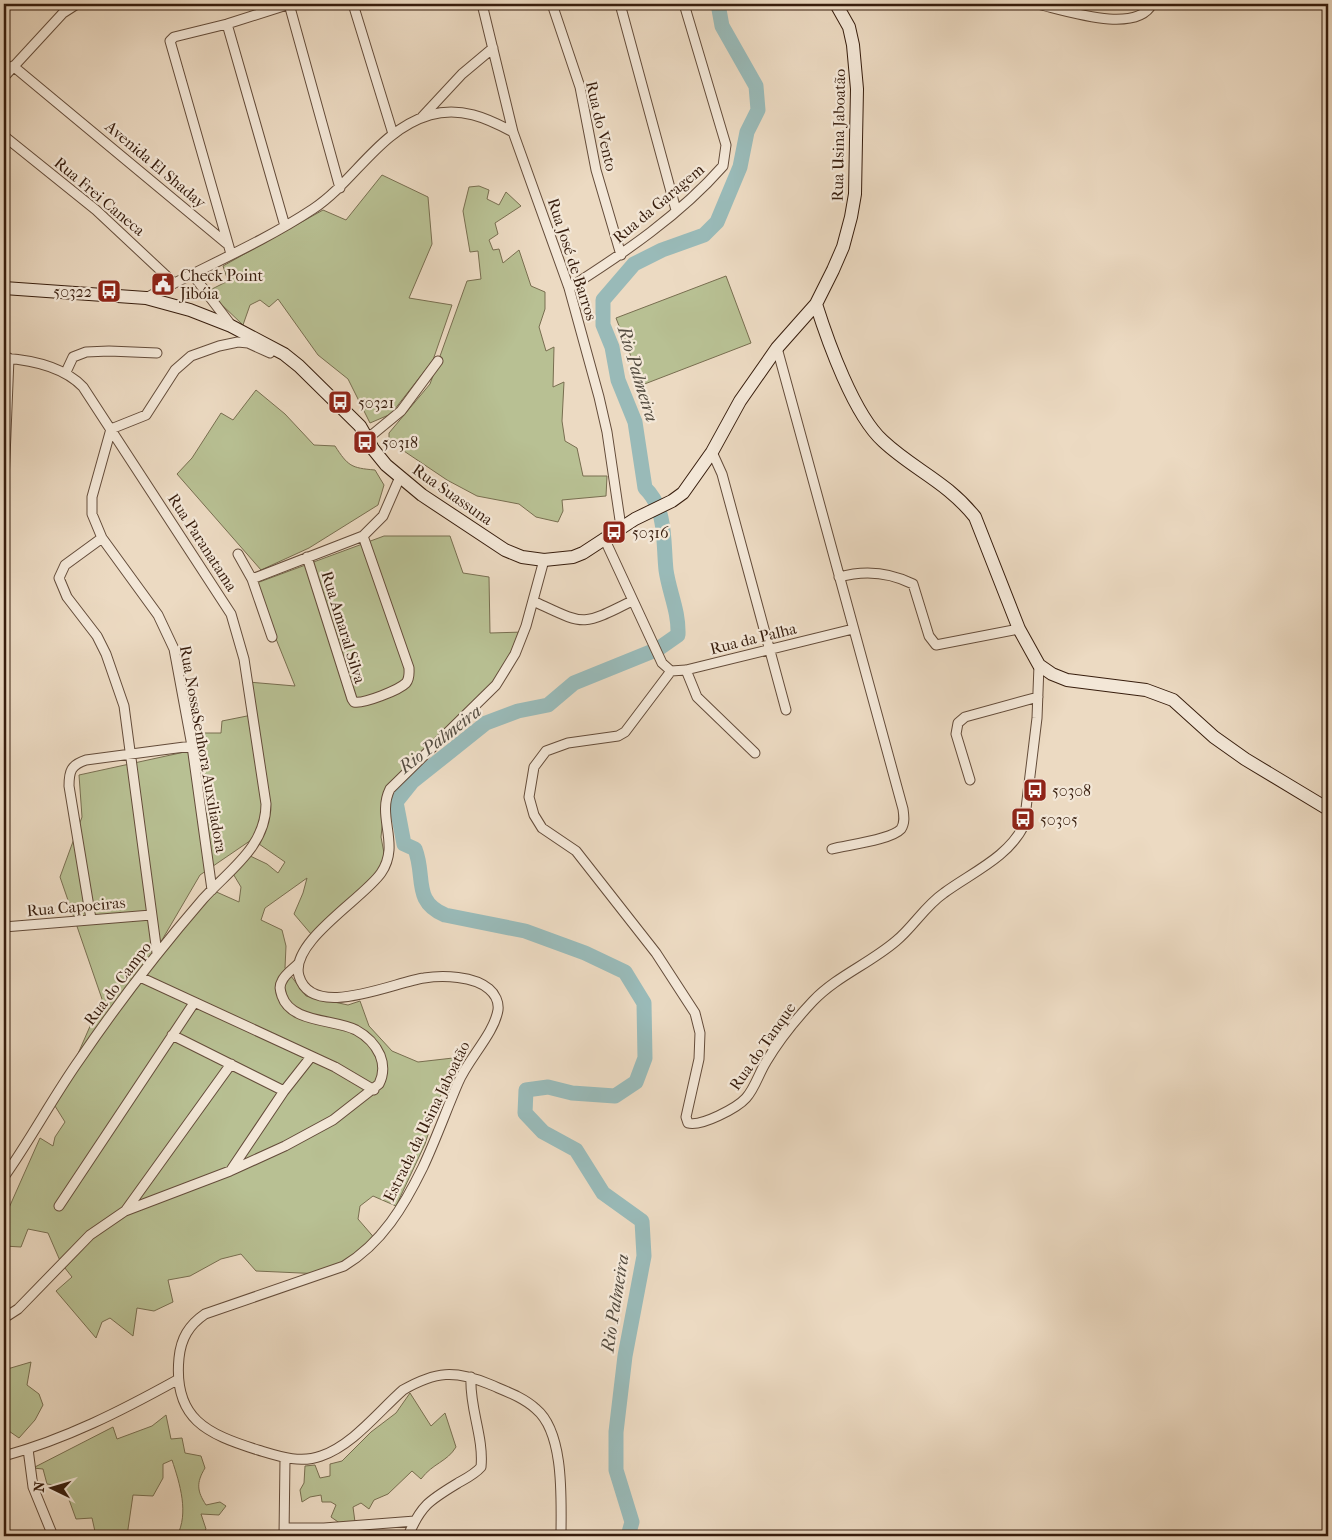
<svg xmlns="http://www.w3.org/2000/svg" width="1332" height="1540" viewBox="0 0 1332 1540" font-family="'IM FELL French Canon',serif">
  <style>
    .green { fill: #b8c093; stroke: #786e50; fill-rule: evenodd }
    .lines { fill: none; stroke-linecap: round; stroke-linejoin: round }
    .river { stroke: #99bab8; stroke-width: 15 }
    .street-casing { stroke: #644c3a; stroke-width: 11 }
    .secondary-casing { stroke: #371d0d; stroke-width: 14 }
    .street { stroke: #f3e7d7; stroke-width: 9 }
    .secondary { stroke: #f3e7d7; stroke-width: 12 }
    .labels { text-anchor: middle; stroke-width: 4.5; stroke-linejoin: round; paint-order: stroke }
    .street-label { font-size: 16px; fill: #371d0d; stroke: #f3e7d7 }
    .poi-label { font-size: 16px; fill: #371d0d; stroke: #f3e7d7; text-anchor: start }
    .water-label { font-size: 18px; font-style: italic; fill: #544c40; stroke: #f3e7d7 }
  </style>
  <rect width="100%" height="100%" fill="#ecdac2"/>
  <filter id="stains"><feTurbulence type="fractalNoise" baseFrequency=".004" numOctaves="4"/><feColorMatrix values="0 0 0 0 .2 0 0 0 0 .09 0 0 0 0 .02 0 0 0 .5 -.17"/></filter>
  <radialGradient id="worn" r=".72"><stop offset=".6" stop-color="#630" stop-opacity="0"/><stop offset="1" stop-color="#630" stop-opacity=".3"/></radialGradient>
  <!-- green -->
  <path class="green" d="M382 175 428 197 432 244 409 298 452 305 433 360 391 414 370 423 348 379 318 355 278 299 269 307 260 300 250 305 243 325 221 304 210 290 228 281 223 266 323 210 346 220Z
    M479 186 489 190 487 199 499 205 506 192 521 206 495 223 498 234 489 240 493 250 499 249 503 263 519 250 531 286 545 292V309L539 327 546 351 554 347 553 387 564 382 562 421 565 441 577 448 583 476H607L606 496 562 500 563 511 558 522 536 517 519 504 477 496 447 480 389 441V433L430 384 467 281 481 279 478 251 470 252 463 211 469 187Z
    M726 276 751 343 642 385 616 318Z
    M256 390 285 414 314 445 335 446C348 466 351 468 375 470L384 485 378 505 309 548 261 570 177 474 192 458 221 413 233 420Z
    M384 536H450L463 573 489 577 490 633 524 632 499 682 385 799 381 837 386 864 311 934 294 914 303 893 307 878 265 908 261 920 282 930 286 946 285 968 306 996 348 1005 360 1001 369 1026 392 1051 418 1062 453 1058 425 1144 396 1206 373 1196 360 1206 358 1219 377 1241 323 1274 256 1271 241 1254 221 1259 190 1276 168 1280 173 1302 154 1311 137 1308 133 1336 110 1318 102 1322 96 1338 56 1291 72 1277 61 1263 48 1233 28 1229 21 1247 4 1246V1219L40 1138 53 1146 55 1137 65 1122 55 1106 102 999 60 877 82 817 79 775 203 748 202 733H221L222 721 252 715 248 682 295 686 254 584ZM263 827 259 844 285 862 278 873 267 864 246 854 232 872 241 887 239 902 212 890 145 969 200 875 260 834Z
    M31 1362 27 1385 39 1394 43 1405 35 1420 19 1438 6 1429 4 1430V1370Z
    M410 1393 431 1426 445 1413 456 1447C447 1462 433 1463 421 1479L412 1471 388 1494 374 1500 369 1509 361 1503 353 1507 355 1522 341 1524 331 1517 336 1505 331 1502H322L321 1495 310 1497 302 1502 300 1490 304 1483 305 1466 315 1465 320 1478 330 1476V1464L342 1461 371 1432 396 1413Z
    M166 1415 171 1439 182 1438 185 1453 201 1456 205 1468C196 1483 197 1491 206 1505L220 1502 226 1506 219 1515 201 1514 206 1529 201 1536H177C189 1513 180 1484 172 1460L163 1464V1478L153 1496 133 1495 127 1536H96L92 1518 76 1519 67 1494 61 1486 47 1484 43 1469 33 1468 113 1427 117 1439 152 1426Z"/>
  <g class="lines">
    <!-- river -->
    <path class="river" d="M628 1536 632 1522 616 1470V1432L625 1356 644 1256 642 1221 603 1193 576 1150 543 1132 525 1113 526 1090 548 1087 572 1093 615 1096 636 1082 645 1058 644 1003 625 972 585 953 525 931 445 915C412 901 426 877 415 849L404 844 396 802 412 782 486 723 518 711 548 705 574 683 658 649 678 635C679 611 669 592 666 570 663 542 667 509 645 488L635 422 618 380 612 347 603 325V300L634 264 662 250 704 235 717 222 740 167 747 132 758 110 756 86 722 26 718 4"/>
    <!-- street casing -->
    <g class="street-casing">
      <path id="street" d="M289 4 340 188
        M353 4 393 134
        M482 4 513 132 569 288 599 397 607 432 621 527
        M552 4 580 87 596 170 621 255
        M620 4 676 210
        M1037 4C1064 10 1136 35 1152 4
        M227 24 285 226
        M13 66 226 243
        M4 77 63 13 77 4
        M422 117 462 74 493 48
        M4 136 96 210 174 283
        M231 254 170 41 174 37 227 24 290 4
        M193 275 231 325
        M569 288C624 253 680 215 723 166L726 145 684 4
        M146 298C201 268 260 244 313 209 355 181 379 130 430 115 460 106 487 118 513 132
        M777 348 903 809C904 816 905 823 901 829 891 840 847 845 832 849
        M4 358C31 360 64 367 83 387L231 614 244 659 266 804C266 847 229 870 203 899 159 950 118 1003 80 1059 53 1097 31 1139 4 1177
        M66 372 73 357 86 352 109 351 157 353
        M367 439 401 411 438 361
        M712 452 722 474 786 710
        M4 482 9 358
        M102 538 65 565 59 578 67 597 97 636 106 654 124 706 157 953
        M604 538 662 663 671 671 686 670 853 629
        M238 554 252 579 272 637
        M307 557 352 699 354 702C364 704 399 690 406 683 410 678 409 673 409 668L363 536
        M544 560 526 626 515 654 496 685 390 789C376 817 401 844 381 873 364 898 289 942 299 976 312 1021 394 982 424 978 443 975 474 976 489 989 495 994 499 1002 498 1010 494 1034 468 1059 458 1083 446 1111 436 1139 423 1167 404 1206 382 1243 344 1266L205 1314C189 1325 181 1338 179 1358 173 1419 207 1434 258 1450 278 1456 300 1464 321 1456 353 1445 378 1412 403 1390 436 1371 455 1370 489 1384 505 1391 523 1397 536 1409 565 1433 561 1502 561 1536
        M839 577C864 570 889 572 913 584L929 636 936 645 1019 629
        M252 579 363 536 383 516 400 477
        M533 601C585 625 580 627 632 601
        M686 670 697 697 755 753
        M671 671 625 732 618 736 568 743 546 751 534 767 529 797 534 815 542 828 576 851 656 953 695 1013 700 1033 699 1059 686 1117 688 1123C701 1127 737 1108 746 1098 755 1088 759 1073 766 1062 779 1040 796 1019 813 1001 837 976 869 964 896 941 913 927 925 906 944 893 971 873 1009 857 1024 825L1037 718 1039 665
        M970 780 956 734 958 723 965 717 1038 697
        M212 890 192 746 174 649 158 615 102 538 92 514V497L111 429 146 415 175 370 191 356 219 346 238 342 248 343 270 353
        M91 919 69 786C69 771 71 765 86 760L192 746
        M4 927 151 915
        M140 977 335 1067 374 1090
        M172 1035 284 1091
        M231 1170 284 1091 310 1058
        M59 1206 194 1003
        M126 1210 231 1064
        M4 1318 18 1309 90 1235 125 1211 230 1171 285 1146 333 1120 379 1084C384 1074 384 1065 380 1055 375 1044 367 1036 356 1030 334 1019 291 1023 282 996 280 990 279 986 282 981 285 974 293 969 298 964
        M28 1449 33 1487 53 1536
        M4 1456C66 1439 121 1411 177 1380
        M285 1528H324L415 1521
        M284 1536 285 1459
        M408 1536C421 1505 430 1500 458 1483 467 1478 475 1474 481 1467 484 1437 469 1407 471 1377"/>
    </g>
    <!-- secondary casing -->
    <g class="secondary-casing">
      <path id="secondary" d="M4 288 146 298 190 310 231 326 284 354 299 366 360 426 373 449 386 465 422 495 505 550 522 557 544 560 573 557 583 553 635 519 672 501 683 493 712 452 740 401 777 348 816 304 833 270 843 247 851 217 855 194 856 140 857 89 853 45 849 27 836 4
        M816 304C828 342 854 415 883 441 914 470 946 481 975 517L1019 629 1039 665 1052 674 1067 680 1146 690 1173 700 1214 737 1245 759 1328 809"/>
    </g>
    <!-- street -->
    <use href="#street" class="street"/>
    <!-- secondary -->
    <use href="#secondary" class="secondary"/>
  </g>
  <!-- icons -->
  <defs>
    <g id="civic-square" transform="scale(1.25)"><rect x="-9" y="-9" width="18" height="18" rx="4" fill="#8f2418" stroke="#f3e7d7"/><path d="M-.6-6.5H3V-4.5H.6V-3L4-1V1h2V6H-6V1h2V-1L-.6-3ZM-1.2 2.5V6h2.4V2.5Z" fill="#fff"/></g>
    <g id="bus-square" transform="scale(1.25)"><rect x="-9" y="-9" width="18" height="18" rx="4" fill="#8f2418" stroke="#f3e7d7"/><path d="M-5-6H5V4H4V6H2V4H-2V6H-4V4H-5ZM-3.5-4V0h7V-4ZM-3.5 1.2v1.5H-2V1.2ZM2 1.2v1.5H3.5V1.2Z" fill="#fff"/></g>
  </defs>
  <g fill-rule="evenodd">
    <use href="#civic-square" x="163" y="284"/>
    <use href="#bus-square" x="109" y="291"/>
    <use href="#bus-square" x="340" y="402"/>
    <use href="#bus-square" x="365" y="442"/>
    <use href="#bus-square" x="614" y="532"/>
    <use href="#bus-square" x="1035" y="790"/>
    <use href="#bus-square" x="1023" y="819"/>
  </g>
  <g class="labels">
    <!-- street labels -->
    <g class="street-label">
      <text transform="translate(602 126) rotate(77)" y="6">Rua do Vento</text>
      <text transform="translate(838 135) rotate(-89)" y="6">Rua Usina Jaboatão</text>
      <text transform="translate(156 164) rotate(40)" y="6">Avenida El Shaday</text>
      <text transform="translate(100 196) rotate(40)" y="6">Rua Frei Caneca</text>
      <text transform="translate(658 203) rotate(-40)" y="6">Rua da Garagem</text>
      <text transform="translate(573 259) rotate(72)" y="6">Rua José de Barros</text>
      <text transform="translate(453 494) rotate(35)" y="6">Rua Suassuna</text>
      <text transform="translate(203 542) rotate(57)" y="6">Rua Paranatama</text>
      <text transform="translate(344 627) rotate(73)" y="6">Rua Amaral Silva</text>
      <text transform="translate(753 638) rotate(-14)" y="6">Rua da Palha</text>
      <text transform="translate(204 749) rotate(80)" y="6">Rua NossaSenhora Auxiliadora</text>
      <text transform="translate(76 906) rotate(-5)" y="6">Rua Capoeiras</text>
      <text transform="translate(117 983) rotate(-53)" y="6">Rua do Campo</text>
      <text transform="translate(762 1046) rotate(-55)" y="6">Rua do Tanque</text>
      <text transform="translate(426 1121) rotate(-64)" y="6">Estrada da Usina Jaboatão</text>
    </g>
    <!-- poi labels -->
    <g class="poi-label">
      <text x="180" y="281">Check Point<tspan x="180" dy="18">Jibóia</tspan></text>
      <text x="92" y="297" text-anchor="end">50322</text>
      <text x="358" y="408">50321</text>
      <text x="382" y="448">50318</text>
      <text x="632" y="538">50316</text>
      <text x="1052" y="796">50308</text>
      <text x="1040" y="825">50305</text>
    </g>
    <!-- water labels -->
    <g class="water-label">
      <text transform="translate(638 374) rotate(73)" y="6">Rio Palmeira</text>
      <text transform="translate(440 739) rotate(-38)" y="6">Rio Palmeira</text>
      <text transform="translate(615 1303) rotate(-81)" y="6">Rio Palmeira</text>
    </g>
  </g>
  <!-- margin -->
  <rect width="1332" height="1540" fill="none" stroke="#ecdac2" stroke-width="20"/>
  <rect x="5" y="5" width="1322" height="1530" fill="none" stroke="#371d0d" stroke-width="2.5"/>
  <rect x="10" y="10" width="1312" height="1520" fill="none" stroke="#371d0d"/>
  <!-- north arrow -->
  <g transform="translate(52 1488) rotate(275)" stroke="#f3e7d7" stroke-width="4" paint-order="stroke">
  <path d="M0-4L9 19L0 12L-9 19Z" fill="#371d0d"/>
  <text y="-8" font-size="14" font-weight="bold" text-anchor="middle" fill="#371d0d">N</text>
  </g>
  <rect width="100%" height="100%" filter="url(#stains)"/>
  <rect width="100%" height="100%" fill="url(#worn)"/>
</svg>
